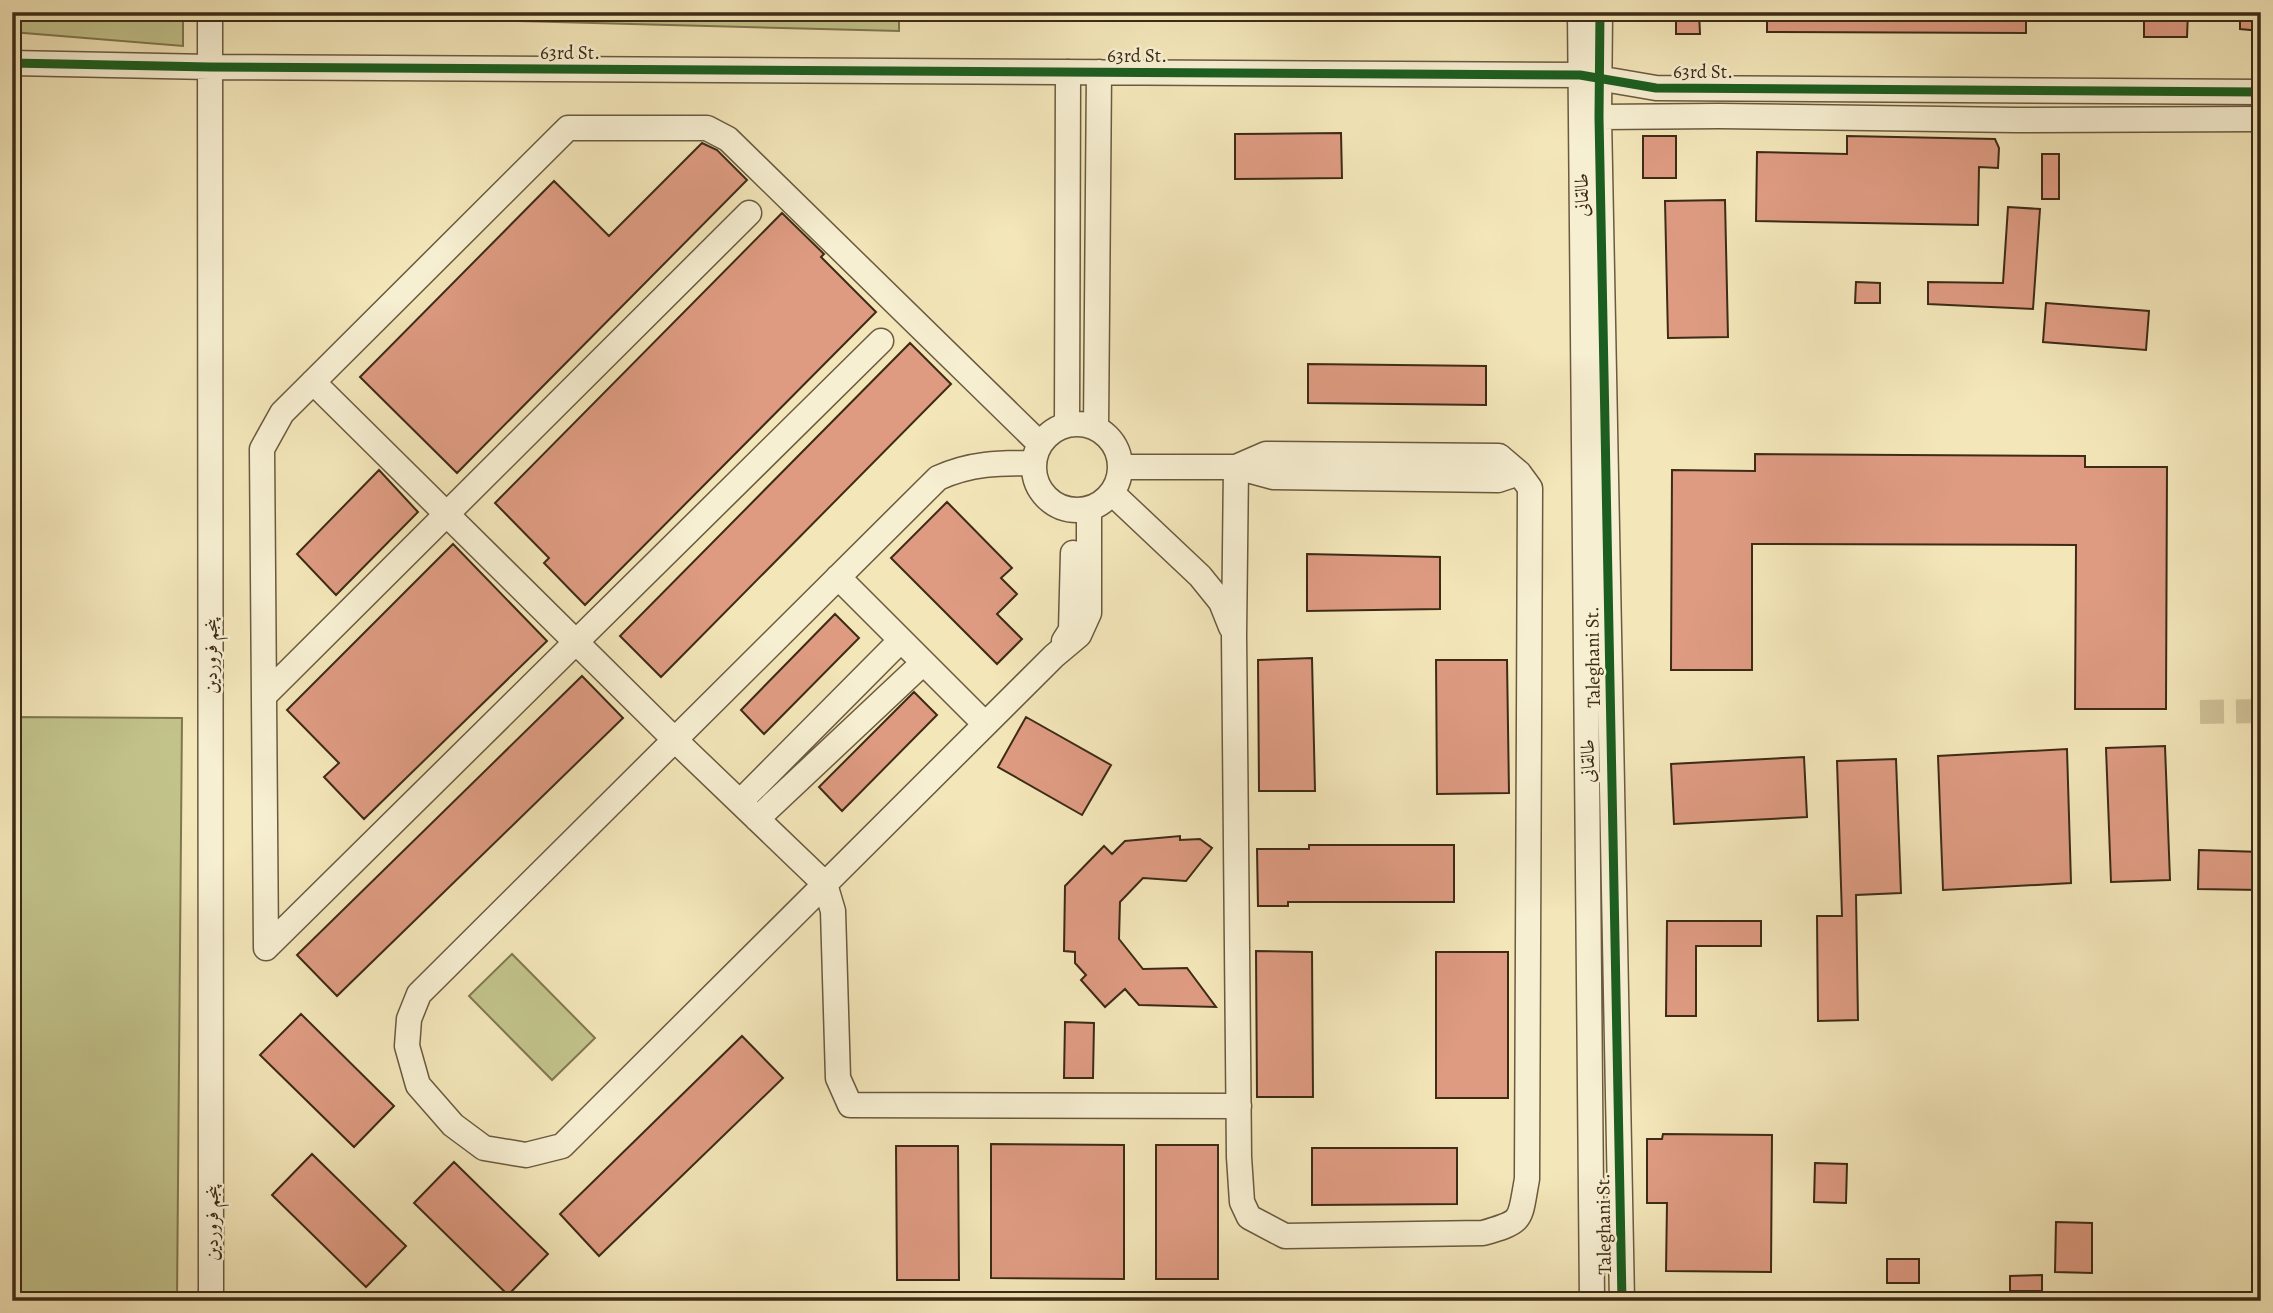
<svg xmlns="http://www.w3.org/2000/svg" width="2273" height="1313" viewBox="0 0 2273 1313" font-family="Alegreya,Amiri,serif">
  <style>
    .green { fill: #c2c38b; stroke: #807750; stroke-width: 2 }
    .building { fill: #de9b82; stroke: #3d2b16; stroke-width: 2 }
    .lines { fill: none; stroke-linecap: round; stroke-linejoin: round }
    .minor-tunnel { stroke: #cfc198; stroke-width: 24; stroke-dasharray: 24 12; stroke-linecap: butt }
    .minor-casing { stroke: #6a5a3f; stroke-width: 27 }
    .minor { stroke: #f7efd2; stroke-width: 24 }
    .cycleway-casing { stroke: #f7efd2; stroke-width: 13 }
    .cycleway { stroke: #1b5e20; stroke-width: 9 }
    .labels { text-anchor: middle; stroke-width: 5; stroke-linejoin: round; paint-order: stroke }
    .street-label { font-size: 19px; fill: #3d2b16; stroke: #f7efd2 }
  </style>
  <rect width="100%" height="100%" fill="#f3e6b9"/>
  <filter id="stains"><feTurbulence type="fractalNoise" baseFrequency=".00286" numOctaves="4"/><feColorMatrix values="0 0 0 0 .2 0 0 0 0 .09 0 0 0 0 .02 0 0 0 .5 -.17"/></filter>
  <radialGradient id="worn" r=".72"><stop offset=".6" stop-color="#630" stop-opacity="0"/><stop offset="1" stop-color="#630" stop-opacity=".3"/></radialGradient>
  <!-- green -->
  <path class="green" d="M12 12H183V46L12 32Z
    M252 12H899V31L252 14Z
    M12 717 182 718 177 1301H12Z
    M512 954 595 1038 552 1080 469 996Z"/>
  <!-- building -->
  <path class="building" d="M1676 12H1699L1700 34H1676Z
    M1767 12H2026V33L1767 32Z
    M2144 12H2188L2187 37H2144Z
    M2240 12H2261V31L2240 29Z
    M1341 133 1342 178 1235 179V134Z
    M1643 136H1676V178H1643Z
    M1847 136 1995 139 1999 148 1998 168 1979 167 1978 225 1756 221 1757 152 1847 154Z
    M702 143 717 150 747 180 457 473 360 377 554 181 609 236Z
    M2042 154H2059V199H2042Z
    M1725 200 1728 337 1668 338 1665 201Z
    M2008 207 2040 209 2033 309 1928 304V282L2003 283Z
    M782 213 824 254 821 257 876 312 585 605 544 563 549 558 495 503Z
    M1856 282 1880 283V303H1855Z
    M2046 303 2149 311 2146 350 2043 342Z
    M910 343 951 384 661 677 620 636Z
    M1308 364 1486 366V405L1308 403Z
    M1755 454 2085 456V467H2167L2166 709H2075L2076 545 1752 544V670H1671L1672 470 1755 471Z
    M379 470 418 512 336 595 297 554Z
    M947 502 1012 568 1001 578 1017 594 997 614 1022 639 997 664 891 558Z
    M453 544 547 641 364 819 324 777 339 763 287 710Z
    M1307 554 1440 557V609L1307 611Z
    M835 614 859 638 764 734 741 710Z
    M1312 658 1315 791H1259L1258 660Z
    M1436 660H1507L1509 793 1437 794Z
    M582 676 623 718 337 996 297 955Z
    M914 692 937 715 842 811 819 787Z
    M1026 717 1111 765 1082 815 998 767Z
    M2165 746 2170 880 2111 882 2106 748Z
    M2067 749 2071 883 1943 890 1938 756Z
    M1804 757 1807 817 1674 824 1671 764Z
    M1896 759 1901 893 1856 895 1858 1020 1818 1021 1817 916H1842L1837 761Z
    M1180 836V840L1200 839 1212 848 1186 881 1143 878 1120 902 1119 939 1143 969 1187 968 1216 1007 1139 1005 1125 989 1105 1007 1081 980 1086 975 1075 963V952L1064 951 1065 886 1104 846 1112 854 1125 841Z
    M1309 845H1454V902H1288V906H1258L1257 849H1309Z
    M2199 850 2261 852V890L2198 889Z
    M1667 921H1761V946H1696V1016H1666Z
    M1256 951 1312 952 1313 1097H1257Z
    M1436 952H1508V1098H1436Z
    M301 1014 394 1106 354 1147 260 1055Z
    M1065 1022 1094 1023 1093 1078H1064Z
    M742 1036 783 1078 599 1256 560 1214Z
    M1663 1134 1772 1135 1771 1272 1666 1271 1667 1203H1647V1139H1662Z
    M991 1144 1124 1145V1279L991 1278Z
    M1156 1145H1218V1279H1156Z
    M896 1146H958L959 1280H897Z
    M1312 1148H1457V1204L1312 1205Z
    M312 1154 406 1246 366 1287 272 1195Z
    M454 1162 548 1254 508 1295 414 1203Z
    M1815 1163 1847 1164 1846 1203 1814 1202Z
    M2056 1222 2092 1223V1273L2055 1272Z
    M1887 1259H1919V1283H1887Z
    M2042 1275V1291H2010V1276Z"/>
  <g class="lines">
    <!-- minor-tunnel -->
    <path class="minor-tunnel" d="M2200 712 2261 711"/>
    <!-- minor casing -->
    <g class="minor-casing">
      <path id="minor" d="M210 12 211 1301
        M1580 12 1592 1301
        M1600 12 1599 117 1622 1301
        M12 63 210 67 1580 75 1656 88 2261 92
        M1599 117 1719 116 2016 120 2261 119
        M313 382 675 740 825 884 833 911 838 1078 850 1105 1239 1106
        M1034 467a43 43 0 1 1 86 0a43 43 0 1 1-86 0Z
        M1067 425 1068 72
        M1096 428 1099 72
        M1266 454 1499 456 1519 473 1530 488 1527 1179C1519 1221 1525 1221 1483 1233L1285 1236 1249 1217 1242 1202 1239 1157 1234 635 1236 467Z
        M1034 463C999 463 971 463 938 478L419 994 409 1019 407 1046 418 1085 453 1125 484 1148 526 1155 562 1146 1054 656 1079 635 1089 613V509
        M1121 467H1236L1273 477 1498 480 1519 473
        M1112 493 1200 576 1221 602 1231 627
        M838 577 985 724
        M1064 641 1071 630 1073 553
        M264 696 749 213
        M740 802 901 640
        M757 819 923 663
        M266 948 262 449 282 413 568 128H707L728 139 1040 444
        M266 948 881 341"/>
    </g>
    <!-- minor -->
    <use href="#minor" class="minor"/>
    <!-- cycleway casing -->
    <g class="cycleway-casing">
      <path id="cycleway" d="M1600 12 1599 117 1622 1301
        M12 63 210 67 1580 75 1656 88 2261 92"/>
    </g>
    <!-- cycleway -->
    <use href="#cycleway" class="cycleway"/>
  </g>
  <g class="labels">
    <!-- street labels -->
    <g class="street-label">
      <text x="570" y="59">63rd St.</text>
      <text x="1137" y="62">63rd St.</text>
      <text x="1703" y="78">63rd St.</text>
      <text transform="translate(1581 195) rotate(-91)" y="7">طالقانی</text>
      <text transform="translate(210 656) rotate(-90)" y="7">پنجم فروردین</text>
      <text transform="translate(1592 657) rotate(-91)" y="7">Taleghani St.</text>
      <text transform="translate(1587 761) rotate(-91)" y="7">طالقانی</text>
      <text transform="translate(211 1223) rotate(-90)" y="7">پنجم فروردین</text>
      <text transform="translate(1603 1224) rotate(-91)" y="7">Taleghani St.</text>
    </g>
  </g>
  <!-- margin -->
  <rect width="2273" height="1313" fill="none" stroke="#f3e6b9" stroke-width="42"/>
  <rect x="14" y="14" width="2245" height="1285" fill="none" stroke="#3d2b16" stroke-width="3.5"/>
  <rect x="21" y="21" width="2231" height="1271" fill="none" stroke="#3d2b16" stroke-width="2"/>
  <rect width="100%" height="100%" filter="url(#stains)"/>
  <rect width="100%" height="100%" fill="url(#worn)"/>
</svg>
